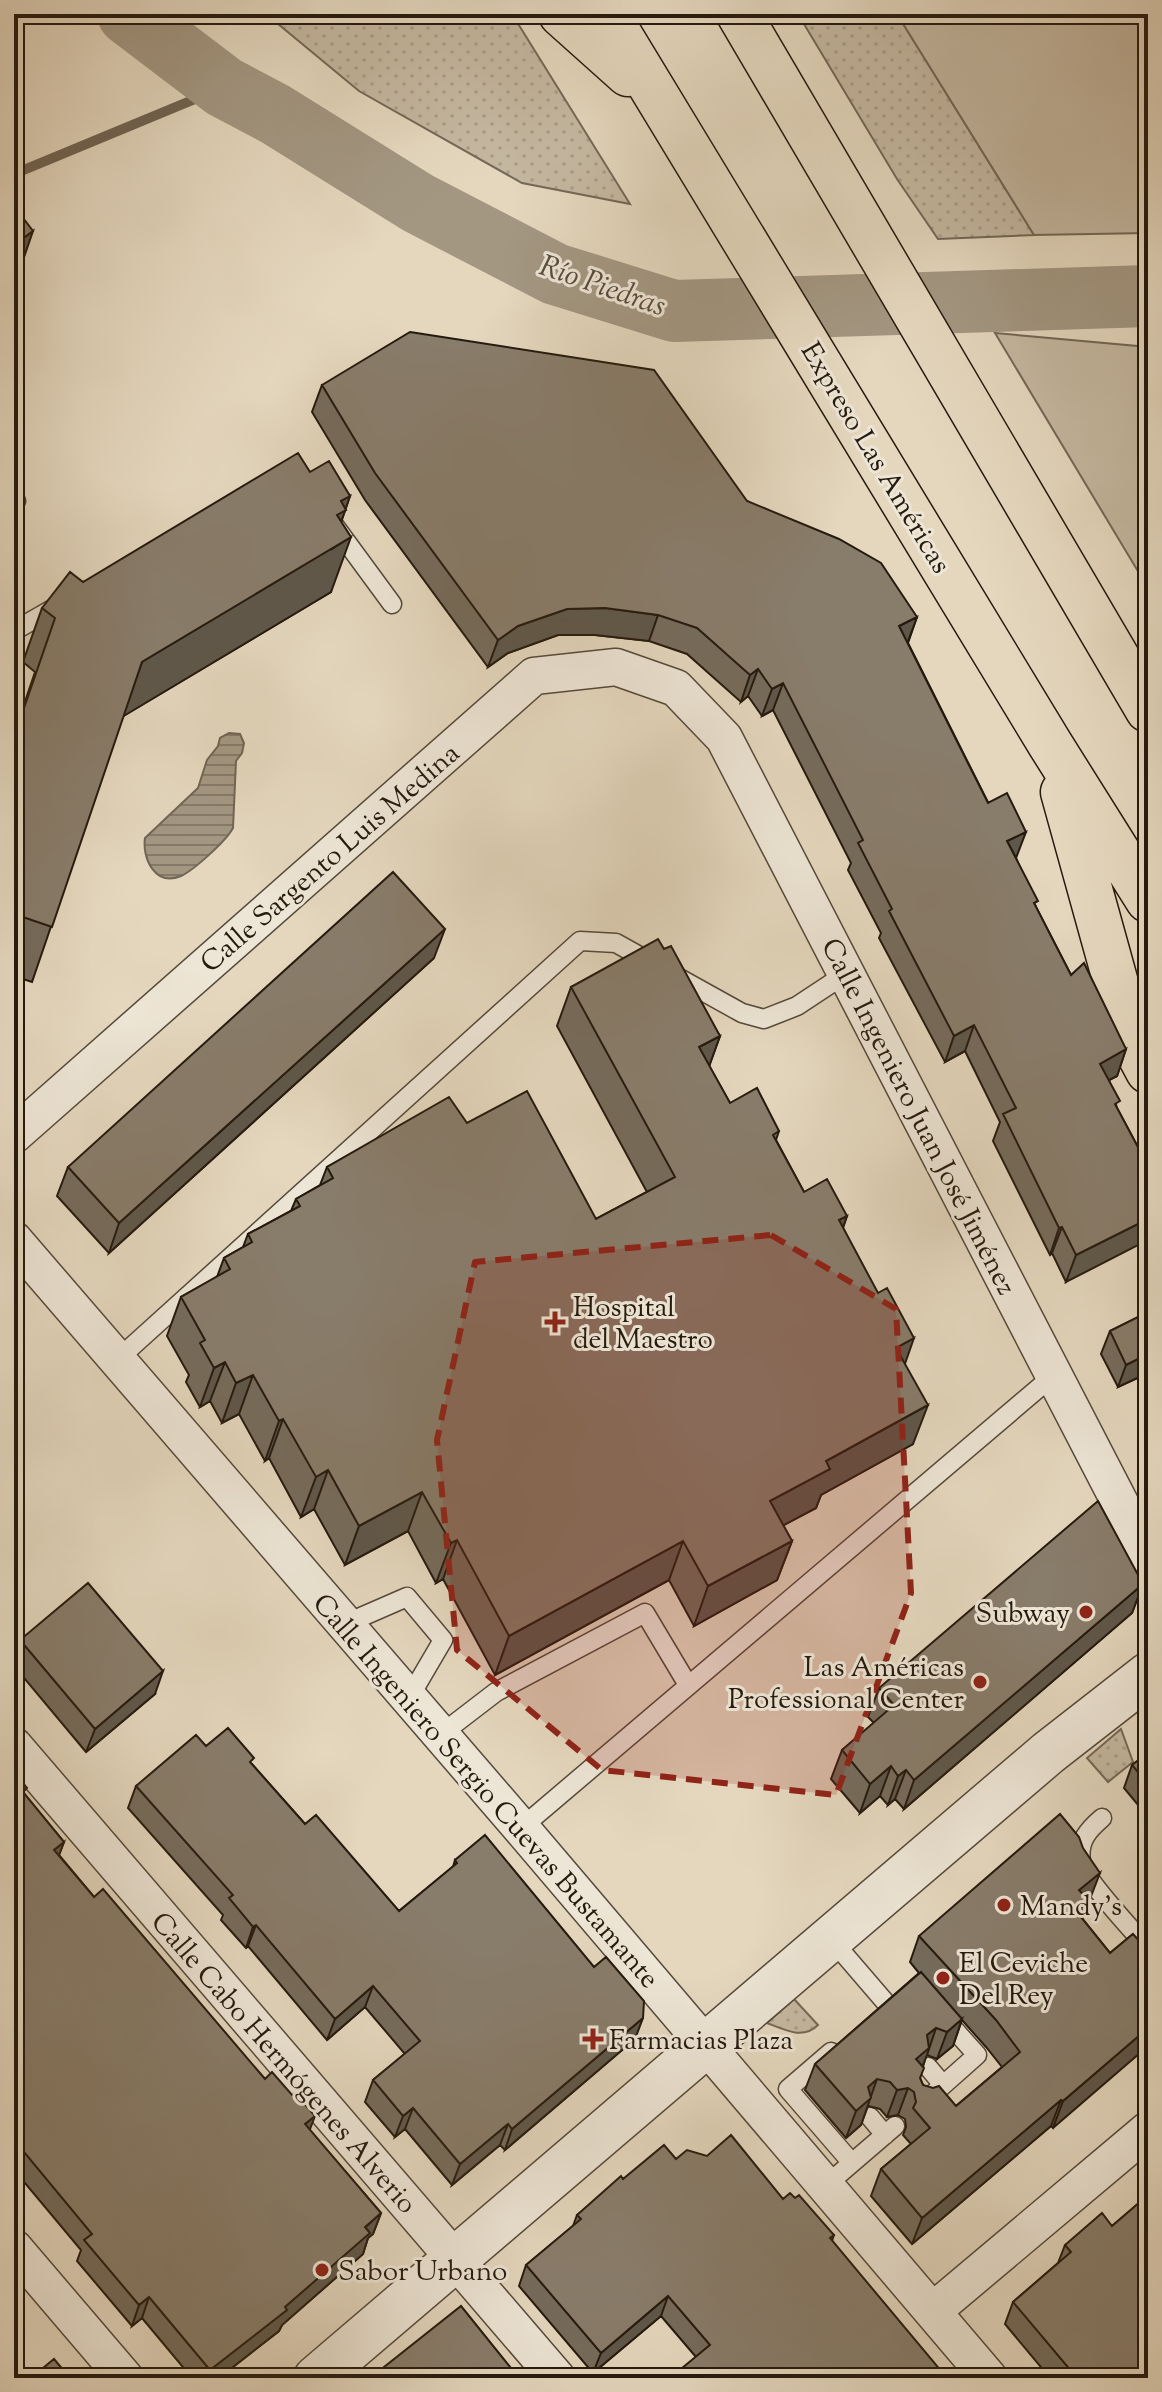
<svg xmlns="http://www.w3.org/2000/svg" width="1162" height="2392" viewBox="0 0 1162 2392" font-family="'Sorts Mill Goudy',serif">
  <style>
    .grass { fill: url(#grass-dots); stroke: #746857; stroke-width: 2 }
    .park { fill: #c4b7a0; stroke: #746857; stroke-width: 2 }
    .water { fill: url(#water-rules); stroke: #716554; stroke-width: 2 }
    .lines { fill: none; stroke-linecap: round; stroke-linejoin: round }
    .stream { stroke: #716554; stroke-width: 10 }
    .river { stroke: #a39782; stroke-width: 62 }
    .service-casing { stroke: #55493a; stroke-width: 21 }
    .minor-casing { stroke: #55493a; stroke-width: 39 }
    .tertiary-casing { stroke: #55493a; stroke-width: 47 }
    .motorway-casing { stroke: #251a0e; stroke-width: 47 }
    .service { stroke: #ede5d5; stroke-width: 18 }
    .minor { stroke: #ede5d5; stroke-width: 36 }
    .tertiary { stroke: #ede5d5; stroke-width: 44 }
    .motorway { stroke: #e4d7be; stroke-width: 44 }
    .wall { fill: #756b5b; stroke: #251a0e; stroke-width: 2; fill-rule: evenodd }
    .shaded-wall { fill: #5f574a; stroke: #251a0e; stroke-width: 2 }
    .building { fill: #887c6a; stroke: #251a0e; stroke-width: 2 }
    .marked { fill: #8f2418; fill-opacity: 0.2; stroke: #8f2418; stroke-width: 6; stroke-dasharray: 16 10; stroke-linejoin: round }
    .poi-dot { fill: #8f2418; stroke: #ede5d5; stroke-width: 3 }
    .labels { text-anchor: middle; stroke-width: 6; stroke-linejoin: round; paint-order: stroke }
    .street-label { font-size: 28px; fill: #251a0e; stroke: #ede5d5 }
    .poi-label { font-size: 28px; fill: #251a0e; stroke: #ede5d5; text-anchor: start }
    .water-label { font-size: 30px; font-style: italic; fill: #574c3c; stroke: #ede5d5 }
  </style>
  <defs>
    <pattern id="grass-dots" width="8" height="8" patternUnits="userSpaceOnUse" patternTransform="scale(2)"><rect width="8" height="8" fill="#c4b7a0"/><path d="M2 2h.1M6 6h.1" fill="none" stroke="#a89d89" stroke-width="1.8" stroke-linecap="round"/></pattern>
    <pattern id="water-rules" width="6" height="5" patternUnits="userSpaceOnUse" patternTransform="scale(2)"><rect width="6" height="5" fill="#a39782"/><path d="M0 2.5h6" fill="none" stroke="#857a69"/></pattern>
  </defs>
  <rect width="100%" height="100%" fill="#e4d7be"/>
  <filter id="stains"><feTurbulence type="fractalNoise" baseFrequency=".0025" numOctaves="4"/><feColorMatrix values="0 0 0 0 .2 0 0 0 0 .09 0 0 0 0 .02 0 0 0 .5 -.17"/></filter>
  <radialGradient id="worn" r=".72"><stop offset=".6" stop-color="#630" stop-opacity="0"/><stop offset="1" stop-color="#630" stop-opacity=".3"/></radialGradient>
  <!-- grass -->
  <path class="grass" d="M266 14H512L630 204 522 183 359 91Z
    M798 14H897L1034 235 938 239 897 179Z
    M1121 1729 1133 1762 1108 1782 1087 1758Z
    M794 1999 818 2025C803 2040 785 2030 767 2023Z"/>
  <!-- park -->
  <path class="park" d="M897 14H1148V233L1034 235Z
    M995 333 1148 347V588Z"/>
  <!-- water -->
  <path class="water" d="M229 733 240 734 244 743 242 753 236 761 233 828C226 841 194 870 181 876 155 887 142 858 145 838L198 788 207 760 218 746 220 738Z"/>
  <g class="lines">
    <!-- stream -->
    <path class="stream" d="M14 174 224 87"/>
    <!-- river -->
    <path class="river" d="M128 14 224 87 275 114 418 203 555 274 674 311 1148 296"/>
    <!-- service casing -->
    <g class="service-casing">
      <path id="service" d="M14 498 16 501 14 502
        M334 525 392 604
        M14 631 61 604
        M118 1359 580 941 616 943 742 1013 764 1019 797 1006 847 973
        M345 1624 407 1597 443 1640 409 1698
        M440 1735 496 1692 645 1613 688 1685
        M1102 1818C1088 1830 1078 1841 1081 1861 1082 1877 1135 1933 1148 1948
        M521 1828 1054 1375
        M831 1939 886 2003
        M831 2052 788 2089 852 2163
        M928 2067 943 2085
        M924 2102 977 2055 943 2017
        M870 2117 885 2135
        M824 2187 895 2126"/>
    </g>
    <!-- minor casing -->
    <g class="minor-casing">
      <path id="minor" d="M14 1135 534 676 616 667 676 688 724 738 1148 1557
        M14 1240 521 1828 989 2378
        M14 1746 557 2378
        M14 2248 125 2378
        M933 2311 1148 2130"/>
    </g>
    <!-- tertiary casing -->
    <g class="tertiary-casing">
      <path id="tertiary" d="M316 2378 1048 1753 1148 1675"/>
    </g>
    <!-- motorway casing -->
    <g class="motorway-casing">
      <path id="motorway" d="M561 14 628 74
        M607 14 1050 744 1148 900
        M739 14 1148 710
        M1063 792 1132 1041 1148 1071"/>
    </g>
    <!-- service -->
    <use href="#service" class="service"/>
    <!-- minor -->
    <use href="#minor" class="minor"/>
    <!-- tertiary -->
    <use href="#tertiary" class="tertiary"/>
    <!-- motorway -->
    <use href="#motorway" class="motorway"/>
  </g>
  <!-- wall -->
  <path class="wall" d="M322 385 747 501 917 617 908 643 1016 858 1036 907 1071 975 1126 1049 1117 1076 1109 1080 1117 1108 1148 1166 1066 1282 1052 1253 1050 1255 993 1141 1000 1122 965 1051 945 1062 879 938 881 933 848 870 851 863 773 710 762 716 748 696 741 702 687 654 649 641 595 635H558L508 653 488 667 365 500 312 412Z
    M350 496 341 522 331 592 123 716 32 982 14 976V734L35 672 23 662 42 608 83 582Z
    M664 949 720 1036 709 1066 730 1103 779 1131 776 1140 804 1192 847 1216 843 1228 905 1364 913 1444 821 1495 816 1508 783 1525 792 1541 777 1580 694 1626 669 1580 495 1675 443 1579 436 1583 408 1531 345 1565 314 1509 301 1517 269 1458 265 1461 239 1414 222 1423 210 1401 200 1407 186 1382 189 1375 167 1336 181 1297 217 1277 224 1258 243 1247 248 1234 291 1211 296 1199 320 1185 327 1167 467 1123 596 1219 647 1192 557 1026 571 987Z
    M434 958 109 1253 57 1196 68 1167Z
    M1148 1312V1373L1118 1387 1101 1354 1110 1331Z
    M1148 1422V1439L1144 1432Z
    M1143 1584 1132 1613 904 1809 895 1799 888 1805 880 1796 860 1813 831 1779 842 1750 874 1723 868 1717 879 1688Z
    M20 1640 155 1694 86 1752 14 1666V1657Z
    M206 1746 252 1764 305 1824 399 1911 453 1867 455 1860 635 2039 505 2150 500 2145 452 2185 405 2129 395 2137 365 2102 373 2080 405 2054 365 2007 327 2040 248 1946 246 1948 221 1920 223 1915 128 1808 136 1786Z
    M1148 1753V1817L1124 1788 1132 1765Z
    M14 1772 25 1795 64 1842 59 1855 94 1897 265 2079 381 2213 373 2234 368 2238 363 2254 282 2325 279 2331 219 2378H192L142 2318 132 2326 77 2261 81 2250 14 2170Z
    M1090 1899 1082 1918 1110 1953 1133 1934 1053 2128 1051 2126 912 2244 871 2196 881 2169 911 2144 903 2135 906 2127 905 2119 898 2115 887 2117 880 2109 868 2106 861 2125 846 2138 805 2090 815 2064 919 1973 910 1962 919 1936ZM962 2020 986 2047 1002 2067 956 2106 923 2085 920 2078 926 2056 927 2055 937 2059 953 2046Z
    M676 2159 783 2199 834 2235 832 2241 696 2357 661 2316 593 2373 519 2286 526 2265 573 2226 577 2215 623 2179Z
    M1148 2177V2378H1050L1005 2324 1013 2302 1058 2263 1065 2245 1112 2226 1144 2199 1141 2196Z"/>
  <!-- shaded-wall -->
  <path class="shaded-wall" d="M33 231 22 263 14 268V245Z
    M350 496 332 549 351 537 331 592 122 717 142 662 341 501Z
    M605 608 658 615 649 641 595 635H558L508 653 488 667 498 640 518 626 567 609Z
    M917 617 907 644 899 626Z
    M758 669 748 696 741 702 750 675Z
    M783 683 773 710 762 716 772 689Z
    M1026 832 1016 858 1007 841Z
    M445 929 434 958 109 1253 119 1223Z
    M974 1025 965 1051 945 1062 954 1036Z
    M720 1036 706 1075 699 1047Z
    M1126 1049 1117 1076 1090 1090 1100 1064Z
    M847 1216 833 1255 839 1220Z
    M1148 1219V1240L1066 1282 1076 1255Z
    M1062 1227 1052 1253 1050 1255 1059 1228Z
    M914 1338 900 1378 896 1348Z
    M1148 1354V1373L1118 1387 1126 1365Z
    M225 1362 210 1401 200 1407 214 1368Z
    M253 1375 239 1414 222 1423 236 1383Z
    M928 1405 913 1444 821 1495 816 1508 756 1540 770 1501 826 1461Z
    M283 1419 269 1458 265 1461 279 1421Z
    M328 1470 314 1509 301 1517 316 1477Z
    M422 1492 408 1531 345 1565 359 1526Z
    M457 1540 443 1579 436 1583 451 1543Z
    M683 1541 669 1580 495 1675 509 1636Z
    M792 1541 777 1580 694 1626 708 1586Z
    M1143 1584 1132 1613 904 1809 914 1780Z
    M163 1671 155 1694 86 1752 95 1729Z
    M891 1766 880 1796 860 1813 870 1784Z
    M906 1770 895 1799 888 1805 898 1776Z
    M64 1842 56 1863 54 1850Z
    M1100 1873 1090 1899 1069 1917 1079 1890Z
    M1089 1901 1079 1927 1076 1911Z
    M256 1925 248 1946 246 1948 253 1927Z
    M373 1986 365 2007 327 2040 335 2019Z
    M643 2018 635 2039 505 2150 512 2129Z
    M962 2019 953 2046 937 2059 947 2032Z
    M936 2028 927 2055 919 2075 916 2059 927 2035Z
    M1148 2028V2046L1053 2128 1063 2101Z
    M877 2079 861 2125 846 2138 856 2111 868 2087Z
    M908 2088 898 2115 887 2117 897 2090Z
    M1061 2100 1051 2126 912 2244 922 2218Z
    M413 2108 405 2129 395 2137 403 2116Z
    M315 2116 307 2137 305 2124Z
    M508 2124 500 2145 452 2185 460 2164Z
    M381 2213 373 2234 368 2238 363 2254 282 2325 279 2331 219 2378H207L210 2370Z
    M20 2295 14 2310V2300Z
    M668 2296 661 2316 593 2373 601 2353Z
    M149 2297 142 2318 132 2326 139 2305Z"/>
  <!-- building -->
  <path class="building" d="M14 206 33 231 14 245Z
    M410 332 654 370 747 501 839 539 881 563 917 617 899 626 988 803 1007 793 1026 832 1007 841 1038 901 1034 903 1071 975 1084 963 1126 1049 1100 1064 1120 1101 1115 1104 1148 1166V1219L1076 1255 1062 1227 1059 1228 1003 1114 1016 1108 974 1025 954 1036 889 911 892 909 858 843 863 840 783 683 772 689 758 669 750 675 697 628 658 615 605 608 567 609 518 626 498 640 375 473 322 385Z
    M298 453 310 472 329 461 350 496 341 501 346 510 337 515 351 537 142 662 52 927 14 914V737L55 618 42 608 70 572 83 582Z
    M393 872 445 929 119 1223 68 1167Z
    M658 939 664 949 671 946 720 1036 699 1047 730 1103 757 1088 779 1131 773 1135 804 1192 827 1179 847 1216 839 1220 878 1293 887 1288 914 1338 896 1348 928 1405 826 1461 830 1469 770 1501 792 1541 708 1586 683 1541 509 1636 457 1540 451 1543 422 1492 359 1526 328 1470 316 1477 283 1419 279 1421 253 1375 236 1383 225 1362 214 1368 200 1343 205 1340 181 1297 230 1269 224 1258 252 1242 248 1234 300 1206 296 1199 333 1178 327 1167 449 1097 467 1123 527 1091 596 1219 675 1177 571 987Z
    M1148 1312V1354L1126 1365 1110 1331Z
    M1098 1501 1143 1584 914 1780 906 1770 898 1776 891 1766 870 1784 842 1750 894 1705 879 1688Z
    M88 1583 163 1671 95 1729 20 1640Z
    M228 1728 254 1758 250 1762 305 1824 316 1815 399 1911 457 1863 455 1860 485 1835 594 1967 606 1957 644 2001 643 2018 512 2129 508 2124 460 2164 413 2108 403 2116 373 2080 420 2041 373 1986 335 2019 256 1925 253 1927 229 1898 233 1895 136 1786 196 1735 206 1746Z
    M1148 1753V1784L1132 1765Z
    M14 1772 27 1788 23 1792 64 1842 54 1850 94 1897 103 1889 265 2079 272 2072 292 2095 295 2093 315 2116 305 2124 381 2213 365 2227 370 2233 285 2307 287 2310 210 2370 149 2297 139 2305 84 2240 92 2234 14 2140Z
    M1060 1814 1079 1837 1083 1848 1100 1873 1079 1890 1089 1901 1076 1911 1110 1953 1133 1934 1148 1951V2028L1063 2101 1061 2100 922 2218 881 2169 930 2128 913 2108 916 2102 914 2092 908 2088 897 2090 890 2082 877 2079 868 2087 871 2098 856 2111 815 2064 921 1972 962 2019 947 2032 936 2028 927 2035 929 2048 916 2059 924 2068 920 2078 923 2085 933 2088 939 2086 956 2106 1020 2052 996 2020 919 1936Z
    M731 2135 783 2199 790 2193 795 2198 799 2195 834 2235 830 2238 947 2378H670L710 2345 668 2296 601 2353 526 2265 581 2219 577 2215 621 2176 623 2179 664 2145 676 2159 687 2150 707 2156Z
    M1148 2195V2378H1077L1013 2302 1071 2252 1065 2245 1102 2213 1112 2226Z
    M14 2288 20 2295 14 2300Z
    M461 2306 519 2378H376L374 2375Z
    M54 2359 70 2378H31Z"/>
  <!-- marked area -->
  <path class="marked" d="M771 1235 896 1309 911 1593 836 1795 602 1770 457 1650 437 1440 475 1262Z"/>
  <!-- markers -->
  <g class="poi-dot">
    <path d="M551 1310h8v8h8v8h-8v8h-8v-8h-8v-8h8z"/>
    <circle cx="1086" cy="1612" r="8"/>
    <circle cx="980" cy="1682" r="8"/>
    <circle cx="1004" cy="1905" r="8"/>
    <circle cx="943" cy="1978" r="8"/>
    <path d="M589 2027h8v8h8v8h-8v8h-8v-8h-8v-8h8z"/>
    <circle cx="322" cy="2270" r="8"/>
  </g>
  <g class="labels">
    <!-- street labels -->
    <g class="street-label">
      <text transform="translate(877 457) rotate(59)" y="10">Expreso Las Américas</text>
      <text transform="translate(329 857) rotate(-41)" y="10">Calle Sargento Luis Medina</text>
      <text transform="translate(920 1116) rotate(63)" y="10">Calle Ingeniero Juan José Jiménez</text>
      <text transform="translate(487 1790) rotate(49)" y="10">Calle Ingeniero Sergio Cuevas Bustamante</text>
      <text transform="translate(285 2062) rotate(49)" y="10">Calle Cabo Hermógenes Alverio</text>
    </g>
    <!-- poi labels -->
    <g class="poi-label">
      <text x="573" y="1316">Hospital<tspan x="573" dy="32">del Maestro</tspan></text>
      <text x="1070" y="1622" text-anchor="end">Subway</text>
      <text x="964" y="1676" text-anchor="end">Las Américas<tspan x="964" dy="32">Professional Center</tspan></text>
      <text x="1020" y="1915">Mandy's</text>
      <text x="959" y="1972">El Ceviche<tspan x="959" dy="32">Del Rey</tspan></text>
      <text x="609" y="2049">Farmacias Plaza</text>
      <text x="338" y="2280">Sabor Urbano</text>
    </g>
    <!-- water labels -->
    <g class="water-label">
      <text transform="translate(603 285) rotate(19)" y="10">Río Piedras</text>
    </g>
  </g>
  <!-- margin -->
  <rect width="1162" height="2392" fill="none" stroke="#e4d7be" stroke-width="48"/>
  <rect x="16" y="16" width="1130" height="2360" fill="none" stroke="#251a0e" stroke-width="4"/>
  <rect x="24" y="24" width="1114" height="2344" fill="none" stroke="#251a0e" stroke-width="2"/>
  <rect width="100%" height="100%" filter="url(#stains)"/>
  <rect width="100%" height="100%" fill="url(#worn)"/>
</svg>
